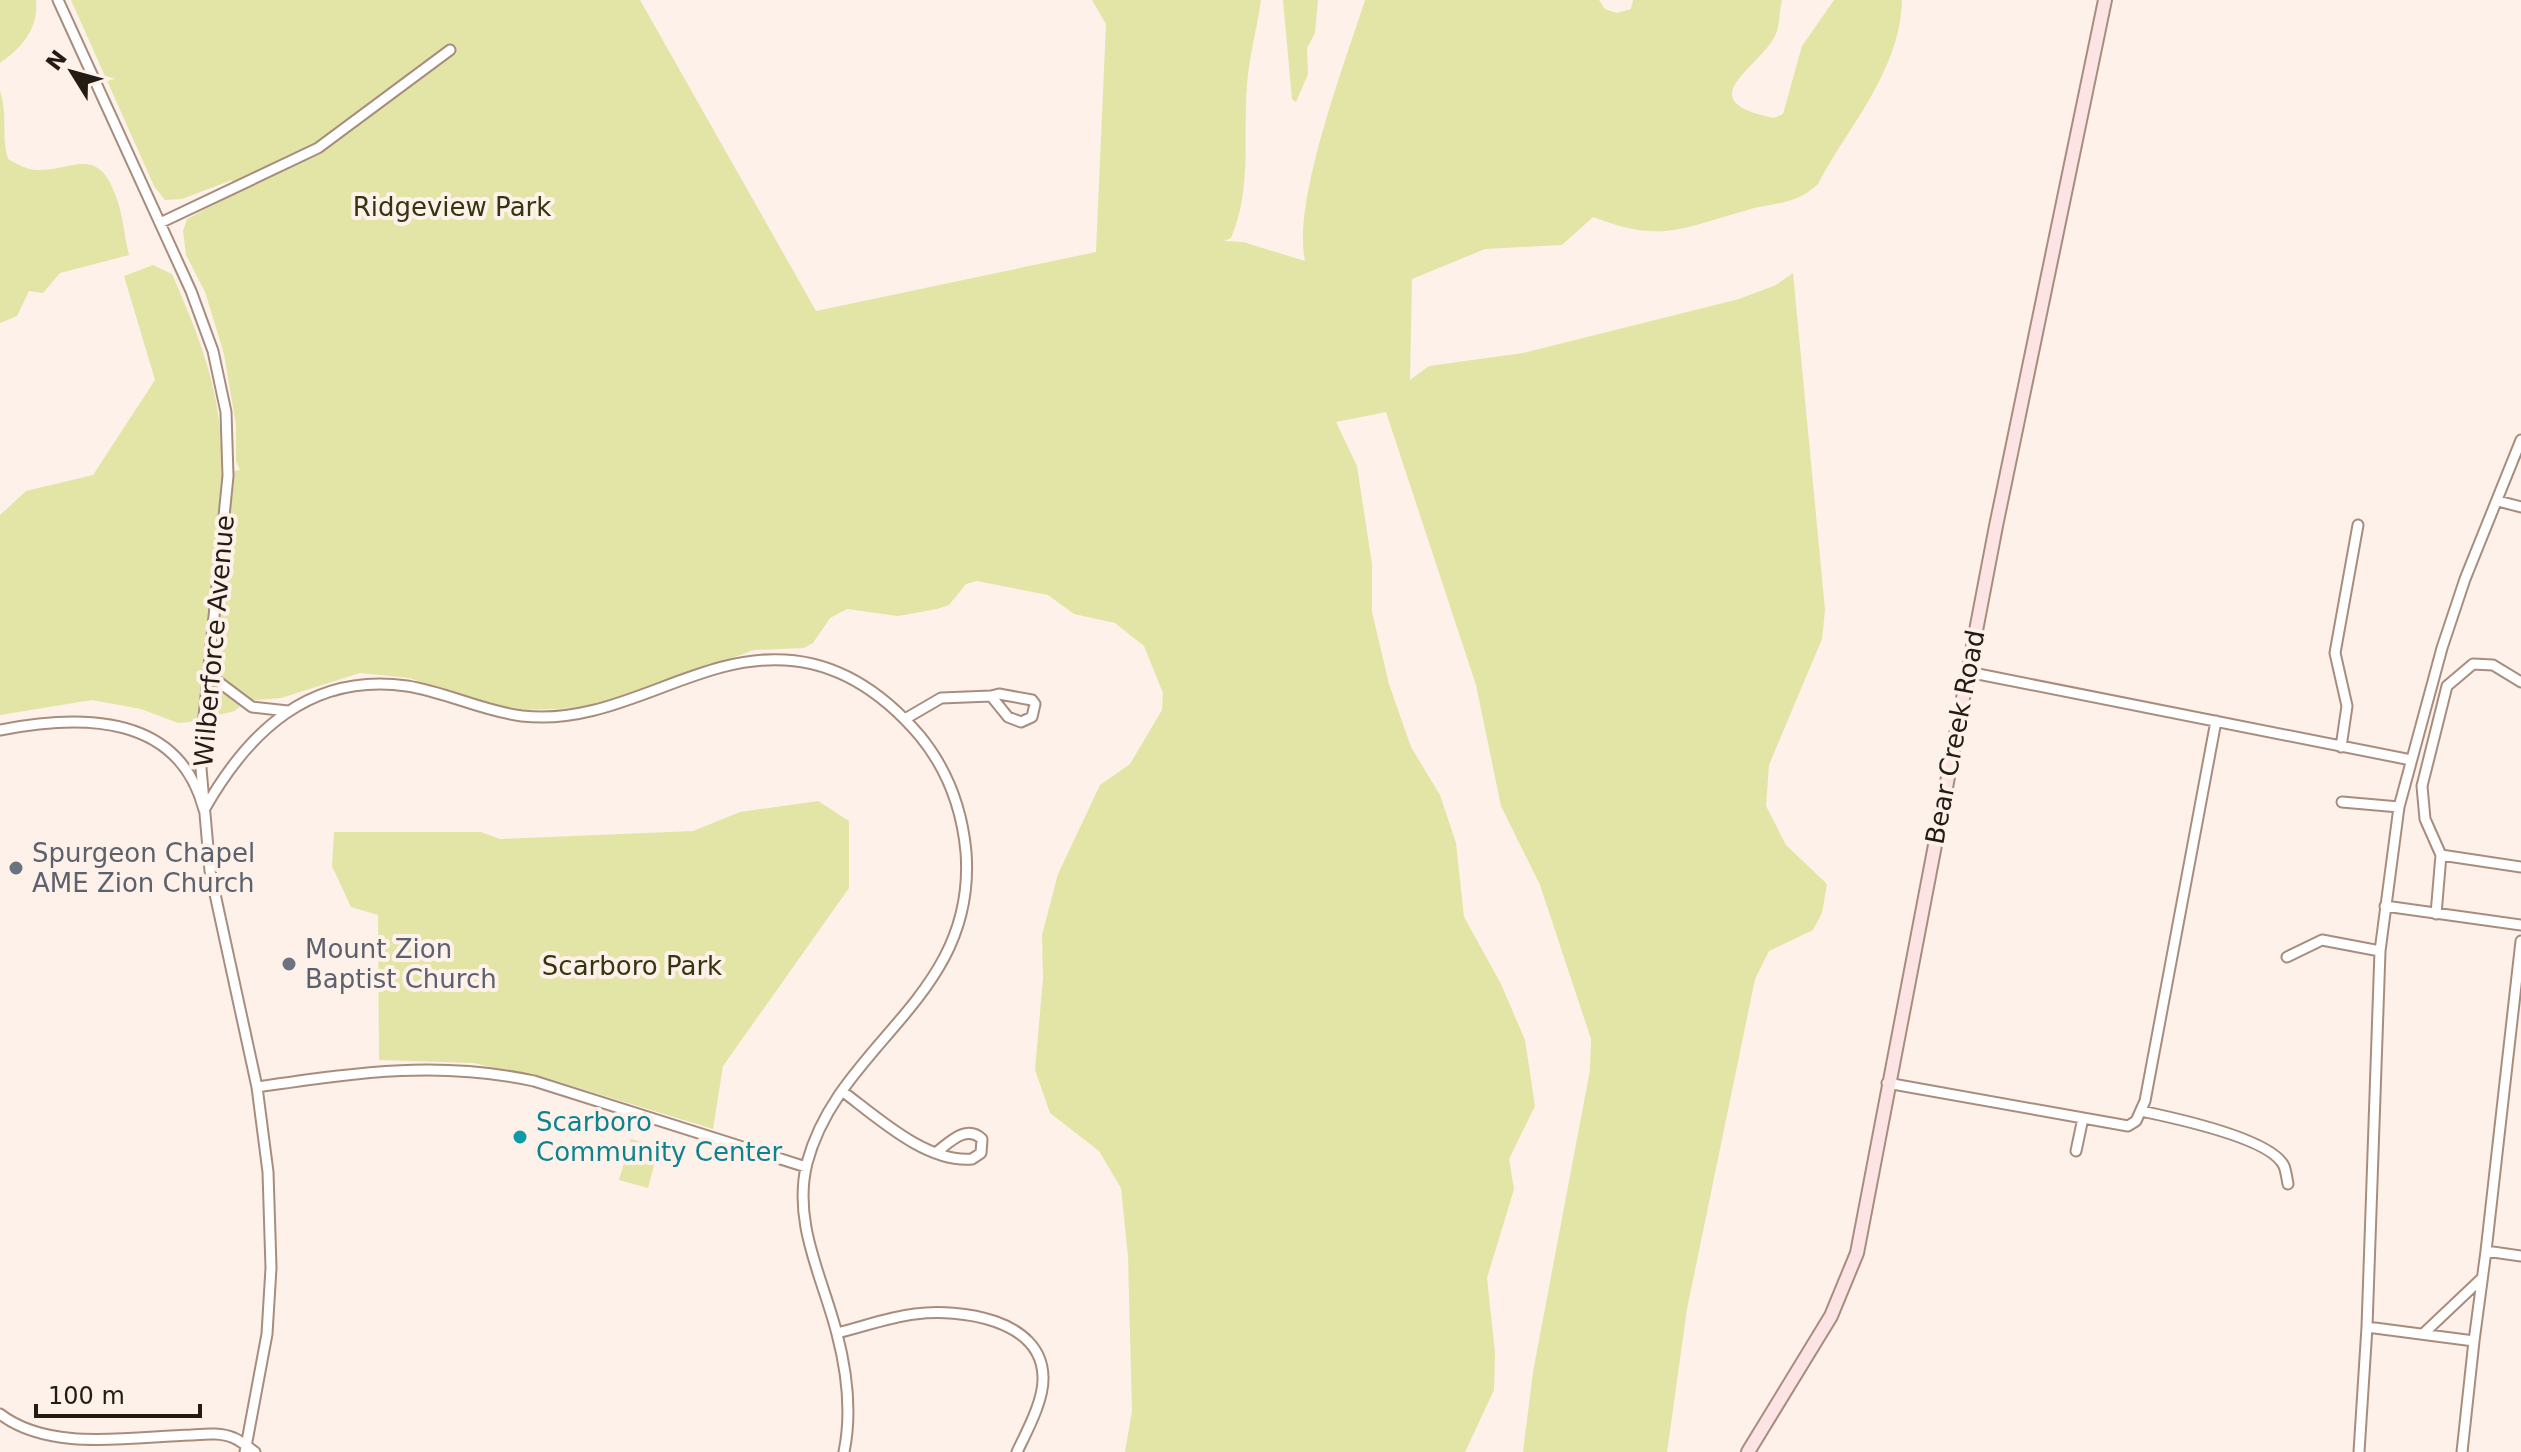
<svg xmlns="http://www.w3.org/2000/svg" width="2521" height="1452" viewBox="0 0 2521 1452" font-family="'DejaVu Sans',sans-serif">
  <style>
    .green { fill: #e2e5a6 }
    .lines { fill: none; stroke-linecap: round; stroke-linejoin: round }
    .street-casing { stroke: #a88d7e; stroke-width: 13 }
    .secondary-casing { stroke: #a88d7e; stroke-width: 16 }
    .street { stroke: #fff; stroke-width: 9 }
    .secondary { stroke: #fce3e4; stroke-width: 12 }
    .worship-dot { fill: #6b7280; stroke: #fdf1ea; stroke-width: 3 }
    .culture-dot { fill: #0f9aa8; stroke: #fdf1ea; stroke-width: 3 }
    .labels { text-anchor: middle; stroke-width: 8; stroke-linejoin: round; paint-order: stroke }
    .park-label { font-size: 26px; fill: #353610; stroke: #fdf1ea }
    .street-label { font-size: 26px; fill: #251b15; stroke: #fdf1ea }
    .worship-label { font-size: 26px; fill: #5b616d; stroke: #fdf1ea; text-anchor: start }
    .culture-label { font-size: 26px; fill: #0d838f; stroke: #fdf1ea; text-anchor: start }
  </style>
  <rect width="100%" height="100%" fill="#fdf1ea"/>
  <!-- green -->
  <path class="green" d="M0 0H36C39 28 22 48 0 63Z
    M71 0H640L816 311 1096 252 1106 24 1092 0H1261C1257 29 1249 56 1247 85 1243 136 1252 190 1231 238L1224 241 1243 242 1305 261C1292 201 1345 63 1365 0H1599L1605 9 1617 13 1631 9 1633 0H1782C1779 11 1780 26 1775 36 1758 69 1688 101 1774 118L1783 114 1802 46 1834 0H1902C1900 71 1850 124 1818 184 1795 206 1773 202 1744 211 1680 229 1660 243 1593 217L1562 245 1485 249 1412 279 1410 380 1429 366 1523 353 1739 299 1776 285 1793 273 1825 610 1822 639 1769 765 1766 806 1786 845 1827 884 1822 913 1813 930 1769 951 1755 979 1687 1309 1667 1452H1523L1533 1372 1590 1070 1591 1039 1540 885 1501 806 1476 685 1386 412 1336 422 1357 466 1372 564V612L1389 684 1411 747 1440 795 1456 843 1464 917 1501 984 1525 1040 1535 1106 1509 1159 1514 1189 1487 1278 1495 1353 1494 1390 1465 1452H1125L1132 1411 1128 1256 1121 1188 1099 1151 1050 1113 1035 1070 1043 978 1042 935 1058 874 1100 785 1130 764 1162 710 1163 693 1144 646 1115 623 1074 614 1048 595 977 581 966 584 949 605 937 609 898 616 847 609 830 618 813 643 804 648 754 650 626 697 584 708 519 710 489 704 409 678 360 673 281 698 246 701 235 711 190 722 178 723 141 709 92 700 0 715V515L26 491 93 475 155 380 124 276 153 265 172 274C201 340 225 400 221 474L240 470 236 461V425L224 354 205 292 186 255 183 231 187 219 233 194 232 180 182 199 165 200 154 186Z
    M1283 0H1318L1315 33 1307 48 1308 74 1296 102 1292 99Z
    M0 91C8 115 1 136 8 159 17 164 27 170 37 170 72 171 97 145 115 194 123 213 124 235 129 255L60 273 43 293 29 291 17 316 0 323Z
    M818 801 849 821V888L723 1066 713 1129 556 1081 473 1063 379 1060 378 915 351 907 332 866 334 832H481L500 839 693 831 740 812Z
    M631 1139 659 1147 648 1188 619 1180Z"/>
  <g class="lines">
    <!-- street casing -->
    <g class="street-casing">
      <path id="street" d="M58 0 191 291 213 351 226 412 228 476 200 757 210 871 257 1087 268 1172 271 1268 267 1334 245 1452
        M160 223 318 148 450 50
        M2498 501 2521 507
        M1968 672 2411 760
        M208 674 252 707 288 711
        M999 694 1032 700 1035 704 1032 717 1021 722 1008 717 991 696Z
        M905 719 941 698 991 696
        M0 730C81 714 179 713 204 810 248 732 310 672 407 686 446 692 482 711 522 716 617 727 695 654 785 660 840 663 885 695 920 736 947 769 962 809 966 852 977 998 839 1042 807 1163 792 1223 823 1278 837 1334 847 1372 852 1413 844 1452
        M2341 747 2347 706 2335 653 2358 525
        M2342 802 2399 807
        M2441 855 2521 867
        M2385 906 2521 925
        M2436 914 2441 855 2425 819 2422 786 2447 686 2473 664 2493 665 2521 682
        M2287 957 2322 940 2380 951
        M1887 1083 2128 1126 2136 1121 2145 1101 2216 721
        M257 1087C355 1073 436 1060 534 1081L806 1167
        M842 1091C877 1117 926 1163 972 1159L981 1153 982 1139C967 1125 952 1140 938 1151
        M2141 1111C2170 1117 2271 1138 2284 1166 2286 1171 2287 1179 2288 1184
        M2076 1151 2083 1118
        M2486 1251 2521 941
        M837 1333C862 1327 889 1317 915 1314 959 1308 1042 1319 1043 1377 1044 1400 1027 1431 1017 1452
        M2423 1334 2480 1280
        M2474 1341 2486 1251 2521 1256
        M0 1414C49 1452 129 1437 191 1435 205 1434 221 1432 234 1438 241 1441 248 1447 255 1452
        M2359 1452 2367 1327
        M2462 1452 2474 1341 2367 1327 2380 951 2399 807 2442 648 2465 579 2521 440"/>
    </g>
    <!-- secondary casing -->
    <g class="secondary-casing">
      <path id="secondary" d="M1748 1452 1831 1316 1857 1253 1996 526 2105 0"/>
    </g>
    <!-- street -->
    <use href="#street" class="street"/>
    <!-- secondary -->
    <use href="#secondary" class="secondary"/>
  </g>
  <!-- markers -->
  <g class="worship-dot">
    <circle cx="16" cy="868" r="8"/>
    <circle cx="289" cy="964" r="8"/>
  </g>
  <circle class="culture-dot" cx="520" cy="1137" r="8"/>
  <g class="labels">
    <!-- park labels -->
    <g class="park-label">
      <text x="452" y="216">Ridgeview Park</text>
      <text x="632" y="975">Scarboro Park</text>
    </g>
    <!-- street labels -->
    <g class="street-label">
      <text transform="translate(214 641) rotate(-85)" y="9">Wilberforce Avenue</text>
      <text transform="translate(1955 737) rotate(-79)" y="9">Bear Creek Road</text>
    </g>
    <!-- worship labels -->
    <g class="worship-label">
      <text x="32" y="862">Spurgeon Chapel<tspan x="32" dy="30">AME Zion Church</tspan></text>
      <text x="305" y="958">Mount Zion<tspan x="305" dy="30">Baptist Church</tspan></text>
    </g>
    <!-- culture labels -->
    <g class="culture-label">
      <text x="536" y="1131">Scarboro<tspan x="536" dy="30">Community Center</tspan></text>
    </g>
  </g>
  <!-- north arrow -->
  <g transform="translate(72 72) rotate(307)" stroke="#fdf1ea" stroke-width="6" paint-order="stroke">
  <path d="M0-6L14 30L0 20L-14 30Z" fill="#251b15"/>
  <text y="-12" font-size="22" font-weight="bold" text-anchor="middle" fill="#251b15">N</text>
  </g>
  <!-- scale -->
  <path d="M36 1404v12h164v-12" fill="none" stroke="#251b15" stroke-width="4"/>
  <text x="48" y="1404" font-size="24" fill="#251b15" stroke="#fdf1ea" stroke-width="6" paint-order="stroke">100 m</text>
</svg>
